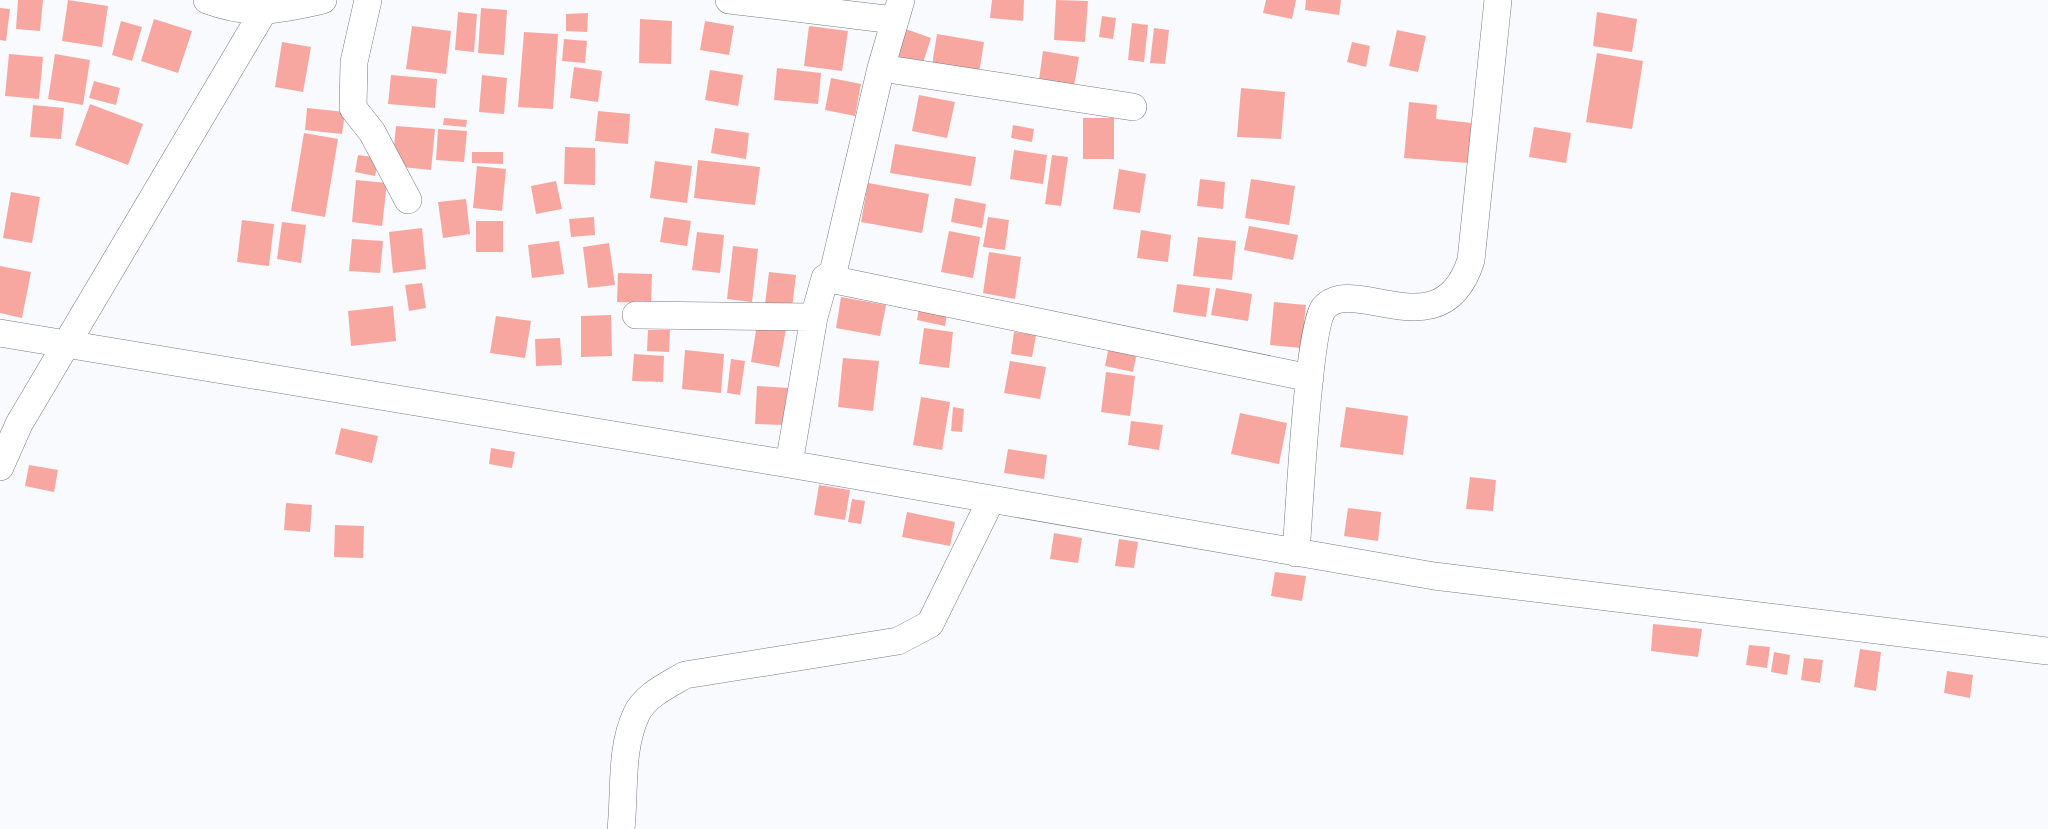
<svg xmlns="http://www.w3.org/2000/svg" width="2048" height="829" viewBox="0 0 2048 829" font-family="'DM Sans',sans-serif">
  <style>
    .building { fill: #f8a7a0 }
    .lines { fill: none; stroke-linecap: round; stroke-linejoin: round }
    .street-casing { stroke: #777b82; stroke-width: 28 }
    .street { stroke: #fff; stroke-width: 27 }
  </style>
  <rect width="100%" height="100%" fill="#f9fafe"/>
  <!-- building -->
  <path class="building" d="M18 0H43L40 31 16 29Z
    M68 0 108 6 102 47 62 41Z
    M992 0H1024L1023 21 990 18Z
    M1056 0 1088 1 1085 42 1054 40Z
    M1266 0H1296L1292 19 1263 13Z
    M1306 0H1341L1339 15 1305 10Z
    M0 8 10 9 6 41 0 40Z
    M481 8 507 10 504 55 478 53Z
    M458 12 477 14 474 52 455 50Z
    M1597 12 1637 19 1632 52 1593 46Z
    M588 13 587 32 566 31V14Z
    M1102 16 1116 18 1113 39 1099 37Z
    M154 19 192 31 178 73 141 61Z
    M640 19 672 21 671 64 639 63Z
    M121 21 142 27 132 61 112 55Z
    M705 21 734 26 729 55 700 50Z
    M1132 23 1148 25 1144 62 1128 60Z
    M412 26 451 31 446 74 406 69Z
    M809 26 848 31 842 71 804 66Z
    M1154 28 1169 30 1165 64 1150 63Z
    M906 29 931 38 922 66 897 57Z
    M1397 30 1426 36 1418 72 1389 66Z
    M524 32 558 34 553 109 518 107Z
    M937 34 984 42 979 73 932 65Z
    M564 39 587 41 585 63 562 61Z
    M282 42 311 47 303 92 275 87Z
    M1352 42 1370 46 1366 67 1347 62Z
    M1043 51 1079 57 1074 86 1039 80Z
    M1597 53 1643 61 1632 129 1586 122Z
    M9 54 43 57 39 99 5 96Z
    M55 54 90 60 83 105 48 99Z
    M574 67 602 71 598 102 570 98Z
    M777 68 821 73 818 104 774 100Z
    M710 70 743 75 738 106 705 100Z
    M391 75 437 79 435 108 388 104Z
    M482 75 507 78 504 114 479 112Z
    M831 78 861 84 855 116 825 110Z
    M94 81 120 88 116 105 89 98Z
    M1241 88 1285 92 1281 139 1237 137Z
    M919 95 955 102 947 138 912 131Z
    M1409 102 1437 105 1436 119 1472 123 1468 163 1404 158Z
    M90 104 143 124 128 165 75 145Z
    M33 105 64 108 61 139 30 137Z
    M307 108 345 112 342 134 305 130Z
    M598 111 630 114 628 144 595 141Z
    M444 118 467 120 466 127 443 125Z
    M1083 118H1114V159H1083Z
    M1013 125 1034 129 1032 142 1011 138Z
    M396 126 435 129 431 170 392 166Z
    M1534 127 1571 133 1566 163 1529 157Z
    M715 128 749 133 746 159 711 153Z
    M438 129 467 131 464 162 436 160Z
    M304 133 338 139 325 217 291 211Z
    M895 144 976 157 971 186 890 173Z
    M565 147 595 148V185L564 184Z
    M1014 150 1047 155 1043 184 1010 179Z
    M472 152H503V164L472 163Z
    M358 155 379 158 375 176 355 172Z
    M1052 155 1068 157 1061 206 1045 204Z
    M698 160 760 167 755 205 694 198Z
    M655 161 692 166 687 203 650 198Z
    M477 166 506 169 502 211 473 208Z
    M1119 169 1146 174 1140 213 1113 209Z
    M1200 179 1225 182 1223 209 1197 206Z
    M1251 179 1295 186 1289 225 1245 218Z
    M356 180 387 183 382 226 352 222Z
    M556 181 562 209 536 214 531 186Z
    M868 183 929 194 922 233 861 222Z
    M11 192 40 197 32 243 3 238Z
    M955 198 986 204 982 228 951 222Z
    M466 199 470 234 443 238 438 202Z
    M594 217 595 235 571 237 569 219Z
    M664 217 691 221 687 246 660 242Z
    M988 217 1009 220 1005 250 983 247Z
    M242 220 274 224 269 266 237 262Z
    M476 221H503V252H476Z
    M282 222 306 225 301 263 277 259Z
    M1249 226 1298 235 1293 260 1244 250Z
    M422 228 426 269 393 273 389 232Z
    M1141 230 1171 235 1168 262 1137 258Z
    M949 231 980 237 973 278 941 272Z
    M697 232 724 235 720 273 692 270Z
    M1198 237 1236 241 1232 280 1193 276Z
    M352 239 383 241 380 273 349 271Z
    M559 241 564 274 532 278 528 245Z
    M609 243 615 285 588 288 583 247Z
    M733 246 758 249 752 302 727 299Z
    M989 252 1021 257 1015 299 983 293Z
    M0 266 31 272 22 318 0 313Z
    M769 272 796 275 792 308 765 304Z
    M618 273 652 274 651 303 617 302Z
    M422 283 426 308 409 311 405 285Z
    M1177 284 1210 288 1206 317 1173 312Z
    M1216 288 1252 294 1248 321 1211 315Z
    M841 297 886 305 880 336 836 328Z
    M1274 302 1306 305 1301 348 1270 345Z
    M393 306 396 341 351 346 348 311Z
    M919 309 947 314 945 326 917 320Z
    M611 315 612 356 581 357V316Z
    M496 316 531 321 525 358 490 353Z
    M757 324 786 329 779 367 751 362Z
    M924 328 953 332 949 368 919 364Z
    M648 330H670L669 352 647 351Z
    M1014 332 1036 335 1032 357 1011 354Z
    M560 338 562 365 536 366 535 339Z
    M1109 346 1137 352 1133 372 1105 366Z
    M685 350 724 354 721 393 682 389Z
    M634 354 664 356 663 382 632 381Z
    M843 358 879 361 873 411 838 407Z
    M731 359 745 361 740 395 727 393Z
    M1010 361 1046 367 1040 399 1004 393Z
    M1106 372 1135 376 1130 416 1101 412Z
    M757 386 788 388 786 425 755 424Z
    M921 397 950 402 942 450 913 445Z
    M953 407 964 409 962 432 951 431Z
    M1346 407 1408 416 1403 455 1340 447Z
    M1240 413 1287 423 1279 464 1231 454Z
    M1131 421 1163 425 1159 450 1128 445Z
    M341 428 378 436 372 463 335 454Z
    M491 448 515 452 512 468 489 464Z
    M1008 449 1047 455 1044 479 1004 473Z
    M29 465 58 470 54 492 25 486Z
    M1470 477 1496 480 1493 511 1466 509Z
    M819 485 850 490 845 520 814 515Z
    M852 499 865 501 861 524 848 522Z
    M286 503 312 505 310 532 284 530Z
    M1348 508 1381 512 1378 541 1344 536Z
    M907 512 955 522 950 546 902 537Z
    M335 525 364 526 363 558 334 557Z
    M1054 533 1082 538 1078 563 1050 559Z
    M1119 539 1138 542 1134 568 1115 566Z
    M1275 572 1306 576 1302 601 1271 596Z
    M1653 624 1702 629 1698 657 1651 651Z
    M1749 645 1770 647 1767 668 1746 665Z
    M1860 649 1881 652 1876 691 1854 687Z
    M1774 652 1790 655 1787 675 1771 672Z
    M1804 658 1823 660 1820 683 1801 680Z
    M1947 671 1973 675 1970 698 1944 693Z"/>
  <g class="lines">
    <!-- street casing -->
    <g class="street-casing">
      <path id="street" d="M207 0C254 17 276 10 323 0
        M368 0 354 62 353 108 372 132 408 200
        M729 0 894 20
        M881 68 1133 107
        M825 278 1310 378
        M636 315 814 317
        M0 333 789 464 1434 576 2048 651
        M789 464 814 317 825 278 833 273 881 68 901 0
        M0 467 19 424 263 12
        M1296 553C1299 515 1308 328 1324 308 1353 273 1442 353 1471 260L1498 0
        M621 829C625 793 620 749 636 715 644 696 668 685 685 675L898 641 930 624 991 500"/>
    </g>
    <!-- street -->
    <use href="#street" class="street"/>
  </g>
</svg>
